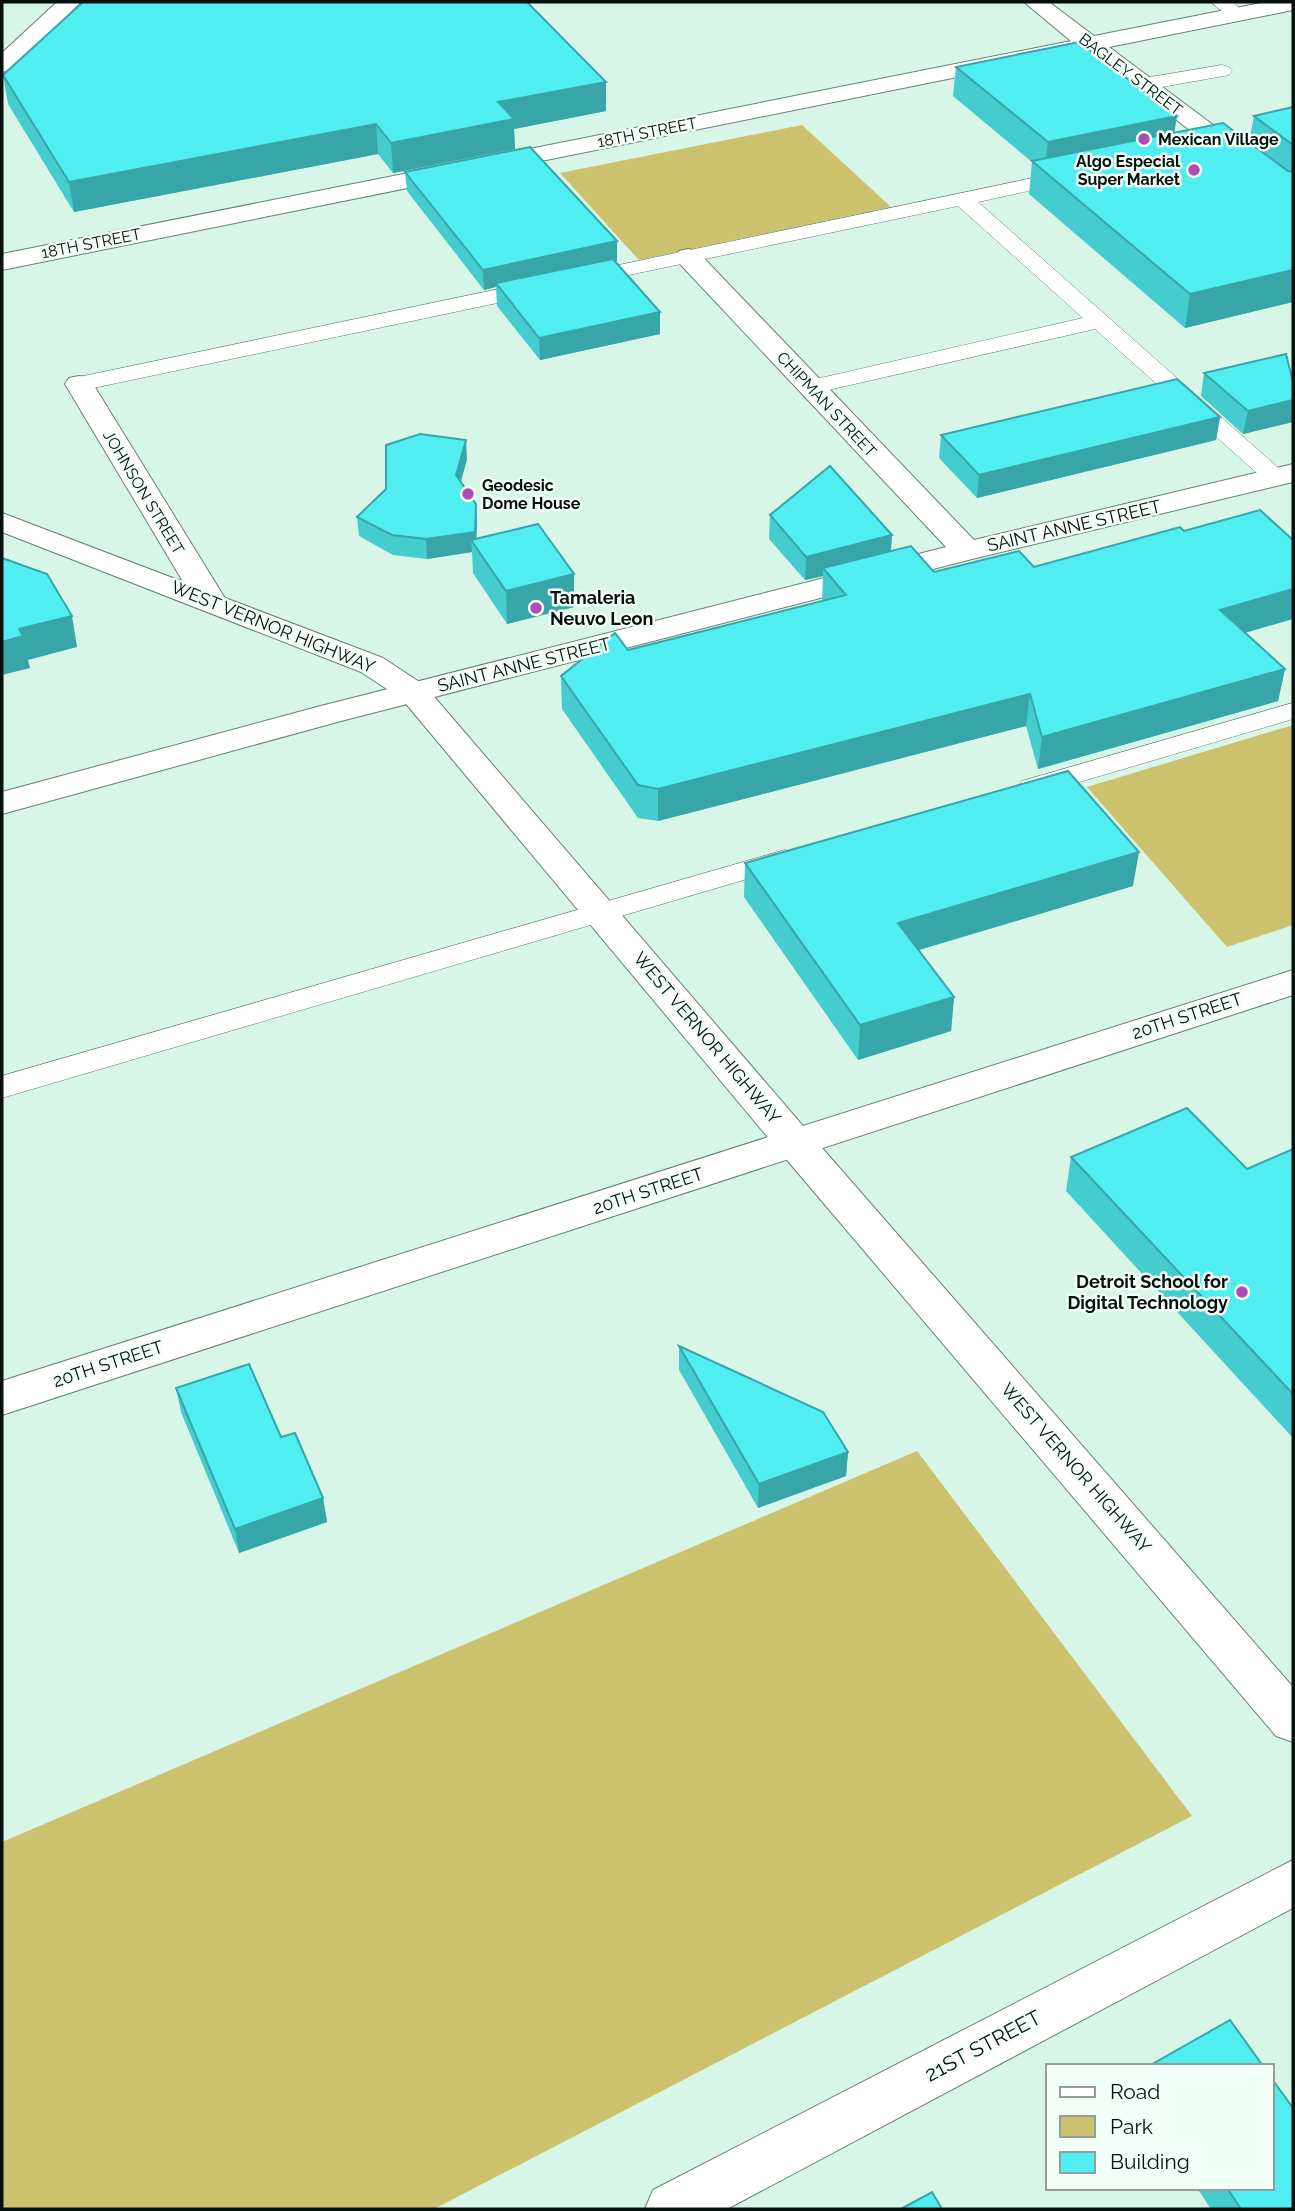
<svg xmlns="http://www.w3.org/2000/svg" width="1295" height="2211" viewBox="0 0 1295 2211" font-family="Raleway,sans-serif">
  <style>
    .green { fill: #ccc16d }
    .lines { fill: none; stroke-linecap: round; stroke-linejoin: round }
    .service-casing { stroke: #658175; stroke-width: 1 }
    .minor-casing { stroke: #658175; stroke-width: 2 }
    .tertiary-casing { stroke: #658175; stroke-width: 2 }
    .service { fill: #fff; fill-rule: evenodd }
    .minor { fill: #fff; fill-rule: evenodd }
    .tertiary { fill: #fff; fill-rule: evenodd }
    .wall { fill: #45cccf }
    .shaded-wall { fill: #38a6a9 }
    .building { fill: #50edf1; stroke: #38a6a9; stroke-width: 2 }
    .poi-dot { fill: #ad4db5; stroke: #f2fef8; stroke-width: 2.5 }
    .labels { text-anchor: middle; stroke-width: 5; stroke-linejoin: round; paint-order: stroke }
    .far-street-label { font-size: 16px; fill: #06100c; stroke: #f2fef8 }
    .far-poi-label { font-size: 16px; font-weight: bold; fill: #06100c; stroke: #f2fef8; text-anchor: start }
    .street-label { font-size: 18px; fill: #06100c; stroke: #f2fef8 }
    .poi-label { font-size: 18px; font-weight: bold; fill: #06100c; stroke: #f2fef8; text-anchor: start }
    .near-street-label { font-size: 21px; fill: #06100c; stroke: #f2fef8 }
  </style>
  <rect width="100%" height="100%" fill="#d7f6e7"/>
  <!-- green -->
  <path class="green" d="M802 125 891 207 639 260 560 173Z
    M1293 725V925L1227 947 1087 787Z
    M917 1451 1192 1816 434 2209H2V1842Z"/>
  <g class="lines">
    <!-- service casing -->
    <g class="service-casing">
      <path id="service" d="M1211 2H1232L1246 14 1244 18H1230Z
        M1222 65 1229 67 1232 71 1229 75 1145 90 1135 84 1145 78Z
        M1071 170 1081 176 1078 180 978 202 1283 472 1287 477 1283 482H1267L1095 329 811 394 803 392 800 387 803 382 1083 318 958 206 581 285 570 279 581 273Z
        M537 281 545 283 548 288 545 293 79 391 68 384 79 377Z
        M1293 703V719L1032 796 1022 793 1018 787 1022 781Z
        M785 850 795 853 799 859 795 865 2 1098V1076Z"/>
    </g>
    <!-- minor casing -->
    <g class="minor-casing">
      <path id="minor" d="M57 2H81L10 70 2 72V53Z
        M1024 2H1049L1094 36 1266 2H1293V10L1109 47 1293 185V205L1284 202 1086 51 2 270V254L1071 41Z
        M688 249 697 251 974 540 1293 464V482L972 559 341 721 2 814V792L317 707 946 547 679 263 675 257 679 251Z
        M79 376 89 378 93 384 226 600 221 607 210 609 199 607 194 600 65 384 69 378Z
        M1293 970V995L2 1415V1381Z
        M1293 1860V1908L727 2209H645L653 2190Z"/>
    </g>
    <!-- tertiary casing -->
    <g class="tertiary-casing">
      <path id="tertiary" d="M2 513 383 658 424 685 809 1133 1293 1687V1742L1276 1736 781 1153 402 699 361 672 2 532Z"/>
    </g>
    <!-- service -->
    <use href="#service" class="service"/>
    <!-- minor -->
    <use href="#minor" class="minor"/>
    <!-- tertiary -->
    <use href="#tertiary" class="tertiary"/>
  </g>
  <!-- wall -->
  <path class="wall" d="M956 67 1177 116 1174 132 1249 142 1254 116 1293 107V302L1185 328 1029 194 1032 162 953 96Z
    M3 75 606 82V111L514 129 515 149 393 173 378 154 74 212 8 104Z
    M405 172 617 241V261H615L660 312V334L540 360 497 306 496 287 484 290 407 191Z
    M1204 373 1293 382V422L1243 434 1201 396Z
    M1220 417 1216 440 977 498 939 458 941 435Z
    M467 459 461 482 476 504 477 524 476 539 574 574V607L507 624 473 573 472 552 427 559 393 555 359 536 357 517Z
    M770 515 892 535 891 551 934 572 1034 567 1246 633 1285 669 1278 701 1038 769 1026 726 658 821 638 818 562 709 561 676 628 650 822 601 823 576 805 580 769 539Z
    M745 863 1133 886 919 950 954 997 951 1031 858 1060 744 897Z
    M1293 1149V1438L1066 1191 1071 1157 1247 1169Z
    M679 1346 848 1452 846 1476 758 1508 679 1370Z
    M176 1388 323 1498 327 1522 239 1553 181 1412Z
    M1197 2188H1272L1293 2209H1211Z"/>
  <!-- shaded-wall -->
  <path class="shaded-wall" d="M606 82V111L514 129 515 149 393 173 391 143 498 102Z
    M1177 116 1172 146 1044 172 1048 142Z
    M376 124 378 154 74 212 69 182Z
    M617 241V261L499 286 496 283V287L484 290 483 270Z
    M1293 270V302L1185 328 1190 294Z
    M660 312V334L540 360 539 338Z
    M1293 400V422L1243 434 1248 411Z
    M1220 417 1216 440 977 498 979 475Z
    M466 440 467 459 457 494 456 475Z
    M476 504 477 524 476 547 471 540 472 552 427 559 426 539Z
    M892 535 890 558 823 568V576L805 580 806 557Z
    M574 574V607L507 624 506 591Z
    M1293 589V619L1214 642 1220 610Z
    M72 616 77 647 28 660 30 668 2 675V642L19 629Z
    M1285 669 1278 701 1038 769 1042 737Z
    M1030 694 1026 726 658 821V789Z
    M1139 852 1133 886 895 957 898 923Z
    M954 997 951 1031 858 1060 860 1025Z
    M848 1452 846 1476 758 1508 759 1484Z
    M323 1498 327 1522 239 1553 235 1529Z"/>
  <!-- building -->
  <path class="building" d="M83 2H527L606 82 498 102 514 119 391 143 376 124 69 182 3 75Z
    M1079 42 1177 116 1048 142 956 67Z
    M1293 107V145L1254 116Z
    M1223 123 1288 171 1293 172V270L1190 294 1032 161Z
    M530 147 617 241 483 270 405 172Z
    M613 259 660 312 539 338 496 283Z
    M1286 354 1293 382V400L1248 411 1204 373Z
    M1177 379 1220 417 979 475 941 435Z
    M420 434 466 440 456 475 476 504 475 532 426 539 392 535 357 517 386 489V445Z
    M830 466 892 535 806 557 770 515Z
    M1260 510 1293 540V589L1220 610 1285 669 1042 737 1030 694 658 789 638 785 561 676 615 633 628 650 846 595 823 568 911 546 934 572 1019 551 1034 567 1180 527 1184 531Z
    M538 524 574 574 506 591 471 540Z
    M2 558 47 574 72 616 19 629 23 636 2 642Z
    M1068 771 1139 852 898 923 954 997 860 1025 745 863Z
    M1187 1108 1247 1169 1293 1149V1394L1071 1157Z
    M679 1346 823 1412 848 1452 759 1484Z
    M249 1364 281 1437 295 1433 323 1498 235 1529 176 1388Z
    M1230 2020 1263 2066H1149Z
    M1272 2079 1293 2108V2209H1241L1227 2188H1272Z
    M932 2192 942 2209H901Z"/>
  <!-- markers -->
  <g class="poi-dot">
    <circle cx="1144" cy="139" r="7"/>
    <circle cx="1194" cy="170" r="7"/>
    <circle cx="468" cy="494" r="7"/>
    <circle cx="536" cy="608" r="7"/>
    <circle cx="1242" cy="1292" r="7"/>
  </g>
  <g class="labels">
    <!-- far-street labels -->
    <g class="far-street-label">
      <text transform="translate(1131 74) rotate(37)" y="6">BAGLEY STREET</text>
      <text transform="translate(647 132) rotate(-11)" y="6">18TH STREET</text>
      <text transform="translate(91 243) rotate(-11)" y="6">18TH STREET</text>
      <text transform="translate(827 404) rotate(47)" y="6">CHIPMAN STREET</text>
      <text transform="translate(144 492) rotate(59)" y="6">JOHNSON STREET</text>
    </g>
    <!-- far-poi labels -->
    <g class="far-poi-label">
      <text x="1158" y="145">Mexican Village</text>
      <text x="1180" y="167" text-anchor="end">Algo Especial<tspan x="1180" dy="18">Super Market</tspan></text>
      <text x="482" y="491">Geodesic<tspan x="482" dy="18">Dome House</tspan></text>
    </g>
    <!-- street labels -->
    <g class="street-label">
      <text transform="translate(1074 526) rotate(-13)" y="6">SAINT ANNE STREET</text>
      <text transform="translate(273 627) rotate(22)" y="6">WEST VERNOR HIGHWAY</text>
      <text transform="translate(524 665) rotate(-14)" y="6">SAINT ANNE STREET</text>
      <text transform="translate(1187 1016) rotate(-18)" y="6">20TH STREET</text>
      <text transform="translate(707 1038) rotate(50)" y="6">WEST VERNOR HIGHWAY</text>
      <text transform="translate(648 1191) rotate(-18)" y="6">20TH STREET</text>
      <text transform="translate(108 1364) rotate(-18)" y="6">20TH STREET</text>
      <text transform="translate(1076 1468) rotate(49)" y="6">WEST VERNOR HIGHWAY</text>
    </g>
    <!-- poi labels -->
    <g class="poi-label">
      <text x="550" y="604">Tamaleria<tspan x="550" dy="21">Neuvo Leon</tspan></text>
      <text x="1228" y="1288" text-anchor="end">Detroit School for<tspan x="1228" dy="21">Digital Technology</tspan></text>
    </g>
    <!-- near-street labels -->
    <g class="near-street-label">
      <text transform="translate(983 2046) rotate(-28)" y="7">21ST STREET</text>
    </g>
  </g>
  <!-- border -->
  <rect width="1295" height="2211" fill="none" stroke="#06100c" stroke-width="7"/>
  <!-- legend -->
  <rect x="1046" y="2064" width="228" height="126" fill="#f2fef8" stroke="#949f9a" stroke-width="2"/>
  <rect x="1060" y="2087" width="35" height="10" fill="#ffffff" stroke="#949f9a" stroke-width="2"/>
  <text x="1110" y="2099" font-size="21" fill="#06100c">Road</text>
  <rect x="1060" y="2116" width="35" height="21" fill="#ccc16d" stroke="#949f9a" stroke-width="2"/>
  <text x="1110" y="2134" font-size="21" fill="#06100c">Park</text>
  <rect x="1060" y="2152" width="35" height="21" fill="#50edf1" stroke="#949f9a" stroke-width="2"/>
  <text x="1110" y="2169" font-size="21" fill="#06100c">Building</text>
</svg>
